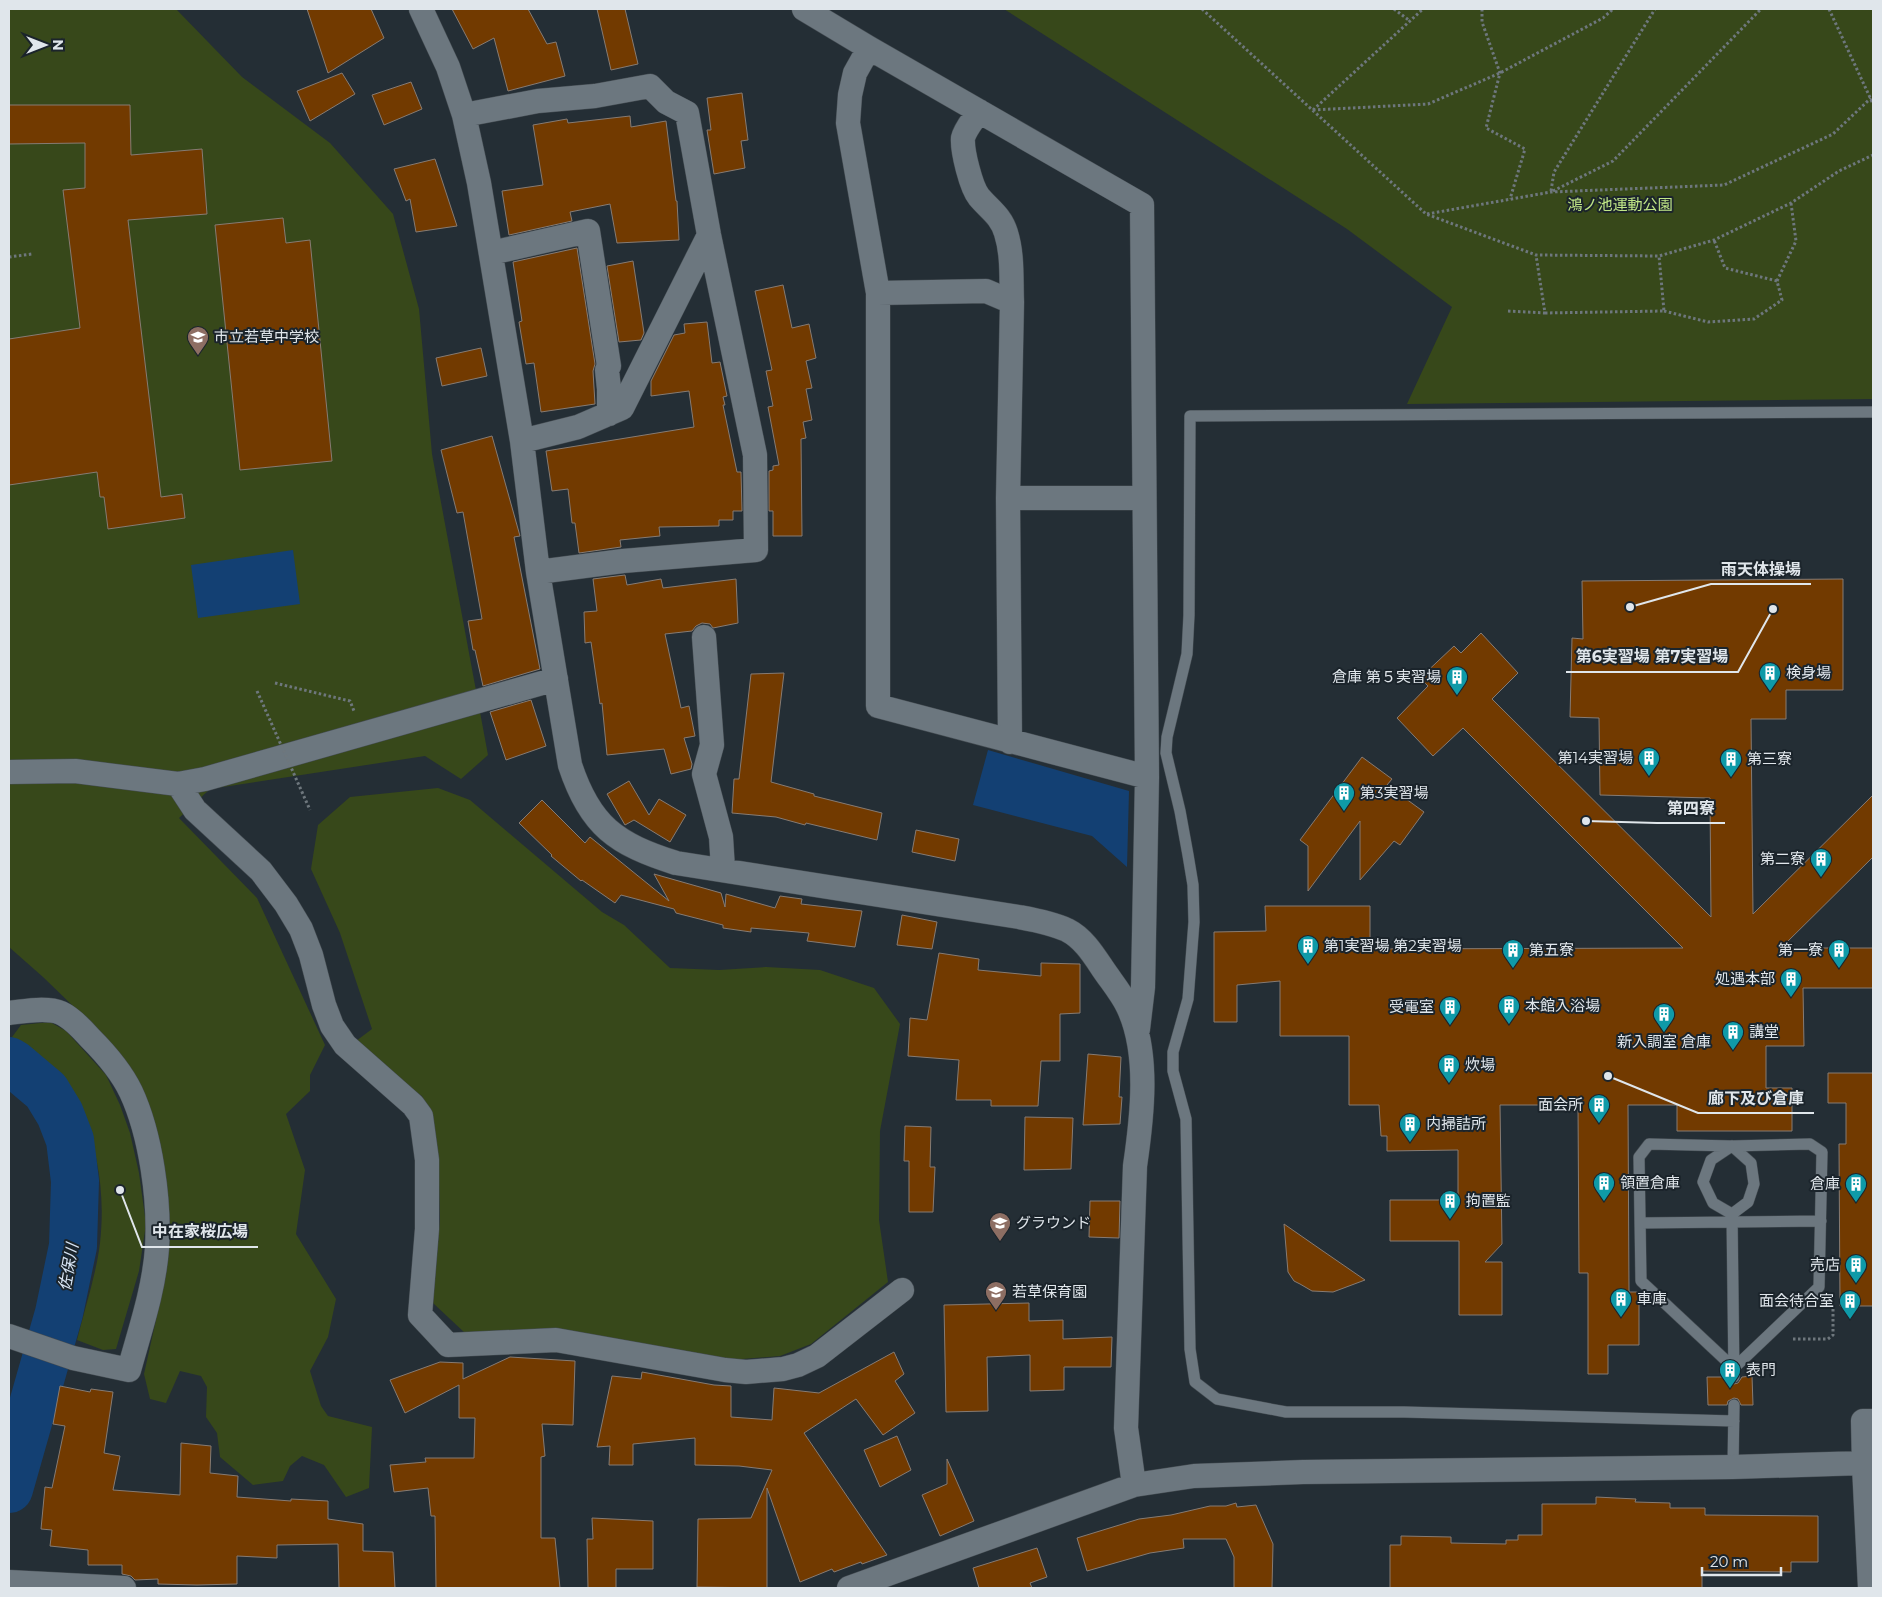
<svg xmlns="http://www.w3.org/2000/svg" width="1882" height="1597" viewBox="0 0 1882 1597" font-family="Montserrat,'Noto Sans JP',sans-serif">
  <style>
    .green { fill: #37481a }
    .water { fill: #134073 }
    .lines { fill: none; stroke-linecap: round; stroke-linejoin: round }
    .river { stroke: #134073; stroke-width: 48 }
    .building { fill: #723a00; stroke: #867b73 }
    .service-casing { stroke: #444c52; stroke-width: 12 }
    .minor-casing { stroke: #444c52; stroke-width: 25 }
    .path { stroke: #6e777d; stroke-width: 3; stroke-dasharray: 2.5 2.5; stroke-linecap: butt }
    .service { stroke: #6c777f; stroke-width: 11 }
    .minor { stroke: #6c777f; stroke-width: 24 }
    .path-bridge { stroke: #6e777d; stroke-width: 3; stroke-dasharray: 2.5 2.5; stroke-linecap: butt }
    .labels { text-anchor: middle; stroke-width: 4; stroke-linejoin: round; paint-order: stroke }
    .park-label { font-size: 15px; fill: #c1e787; stroke: #1b242b }
    .poi-label { font-size: 15px; fill: #e0e6eb; stroke: #1b242b; text-anchor: start }
    .water-label { font-size: 16px; font-style: italic; fill: #d8e5f5; stroke: #1b242b }
    .leader { fill: none; stroke: #e0e6eb; stroke-width: 2 }
    .callout-dot { fill: #e0e6eb; stroke: #1b242b; stroke-width: 2 }
    .callout-label { font-size: 16px; text-anchor: middle; font-weight: bold; fill: #e0e6eb; stroke: #1b242b; stroke-width: 4; stroke-linejoin: round; paint-order: stroke }
  </style>
  <rect width="100%" height="100%" fill="#242e35"/>
  <!-- green -->
  <path class="green" d="M9 9H176L242 77 330 143 393 214 419 309 432 454 488 755 461 779 425 756 210 789 179 818 257 898 325 1045 310 1075V1091L286 1114 305 1170 296 1234 336 1299 328 1337 310 1371 321 1406 328 1416 372 1427 369 1488 346 1497 324 1465 302 1456 290 1466 283 1481 253 1485 220 1457 217 1433 206 1417 207 1387 201 1376 180 1371 166 1403 150 1399 144 1374 166 1275 170 1236 167 1189 160 1143 100 1032 43 977 9 947Z
    M1004 9H1873V399L1407 404 1452 307 1347 229Z
    M438 788 470 800 602 912 624 925 670 968 719 970 766 967 820 970 874 988 900 1024 880 1131 879 1220 888 1282 811 1344 780 1356 729 1360 465 1333 433 1303 440 1219 438 1151 433 1120 422 1096 393 1076 356 1041 372 1029 340 933 311 869 318 825 350 797Z
    M50 1022 66 1031 106 1075 120 1105 130 1133 139 1173 146 1224 139 1271 116 1349 103 1350 77 1340C85 1308 96 1275 100 1243 109 1161 84 1081 12 1037L21 1025Z"/>
  <!-- water -->
  <path class="water" d="M293 550 300 604 198 618 191 565Z
    M988 750 1129 791 1127 867 1092 836 973 805Z"/>
  <g class="lines">
    <!-- river -->
    <path class="river" d="M9 1061 14 1064 46 1091 60 1114 70 1140 75 1181 73 1246 59 1313 9 1489"/>
  </g>
  <!-- building -->
  <path class="building" d="M307 9H371L384 38 328 73Z
    M452 9H528L547 44 556 42 565 76 508 91 494 38 473 49Z
    M597 9H625L638 64 611 70Z
    M342 73 355 94 310 121 297 91Z
    M411 82 422 109 384 125 372 95Z
    M742 93 748 140 741 141 745 168 714 174 707 130H711L707 98Z
    M9 105H130L131 155 202 149 207 214 128 220 161 497 182 494 185 518 108 529 104 497H100L97 472 9 485V339L80 328 63 190 85 188V143L9 144Z
    M630 116 631 127 666 121 676 201H677L679 240 617 243 610 204 570 212 572 221 509 235 502 191 543 185 533 125 567 119 568 123Z
    M435 159 457 226 416 232 410 199 406 201 394 169Z
    M283 218 286 243 310 240 332 461 240 470 215 225Z
    M577 248 595 364 593 371 595 404 541 412 534 363 526 364 519 322 522 321 513 262Z
    M633 261 644 333 641 340 619 342 607 266Z
    M783 285 792 328 809 324 816 358 806 361 812 388 806 389 812 420 803 422 806 438 801 439 802 536H773V511H769V471L773 470V466L779 465 768 407 773 406 766 371 772 370 755 291Z
    M707 322 712 363 720 362 727 396 723 397 725 405H723L737 472H741L742 511H733V520H719V526L659 527 660 536 620 540 621 547 579 553 575 523H572L568 489 552 491 546 451 694 427 689 391 651 396V381L674 335 685 333 684 324Z
    M481 348 487 376 442 386 436 358Z
    M492 436 520 536 514 537 540 669 483 686 475 650H473L468 621 482 619 463 512 457 513 441 450Z
    M625 575 627 585 661 579 663 588 736 579 738 623 713 628 710 624 702 623 696 626 692 631 665 634 681 708 689 706 695 736 684 738 692 764 691 769 671 774 664 749 607 755 602 703 600 704 591 642 585 643 584 612 597 611 593 579Z
    M1843 579V690H1786V719H1751L1753 914 1873 795V857L1781 948H1873V988H1803L1804 1046H1766V1088H1792V1131H1677V1105H1628L1629 1292H1639V1345H1608V1374H1588V1273H1579L1578 1105H1500L1502 1244 1485 1262H1502V1315H1459V1241H1390V1200H1458V1150L1387 1151V1136H1381L1379 1105H1349V1036H1280V981L1237 985V1022H1214V932L1266 931 1265 906H1370V949L1683 948 1463 728 1433 756 1397 718 1428 686 1420 678 1454 646 1461 653 1481 633 1518 673 1492 699 1711 917 1710 798 1600 795 1599 718 1570 717 1572 638 1583 639 1582 581Z
    M784 673 771 782 814 794V796L882 813 877 840 806 823 805 825 776 817 732 813 734 779H739L751 674Z
    M531 700 546 746 506 760 490 712Z
    M1362 757 1392 779 1387 785 1424 812 1400 845 1394 841 1360 880V821L1308 891V846L1300 840Z
    M629 781 649 815 659 799 686 815 670 842 634 820 625 825 607 794Z
    M542 800 585 843 590 837 669 901 654 874 721 893 725 907 726 894 775 908 780 896 802 899 801 904 862 911 855 947 807 941 809 933 751 928V932L723 928V925L676 913 674 909 621 895 615 903 582 880 581 881 551 856 552 855 519 823Z
    M916 830 959 839 955 861 912 852Z
    M902 915 937 922 932 949 897 945Z
    M939 953 979 959 978 970 1041 976V963L1080 964V1013L1060 1014V1061H1041L1038 1106H991V1100H956L959 1060 908 1056 910 1018 927 1020Z
    M1088 1054 1121 1057 1119 1097H1122L1120 1124 1083 1125Z
    M1828 1073H1873V1306H1840L1839 1144H1846V1103H1828Z
    M1025 1117 1073 1118 1071 1169 1024 1170Z
    M905 1126 931 1127 930 1167H935L933 1212H909V1161H904Z
    M1090 1201H1120L1119 1238 1089 1237Z
    M1284 1224 1320 1249 1365 1280 1333 1292 1312 1291 1300 1284 1294 1281 1288 1272Z
    M1029 1303V1321L1063 1320V1339L1112 1337 1111 1367H1064V1390L1030 1391V1355L987 1357 988 1411 946 1412 944 1305Z
    M894 1352 904 1374 895 1381 915 1413 883 1435 856 1399 804 1433 887 1555 862 1564 861 1562 834 1572 832 1569 800 1582 767 1488V1588L697 1587 698 1519 751 1518 772 1470 739 1466 695 1465V1438L633 1444V1465H609L610 1446 597 1447 612 1376 641 1379 642 1372 714 1385 731 1386V1417L772 1420 774 1388 819 1393Z
    M510 1357 575 1361 573 1425 542 1424 545 1456 541 1457V1538H555L560 1588H436L435 1516H431L428 1488 394 1492 390 1465 426 1462 425 1458H474L475 1418H459V1385L405 1413 390 1380 440 1362 463 1363V1379Z
    M1752 1376 1753 1405H1741L1738 1399 1734 1398 1728 1401 1727 1405H1708L1707 1377H1726L1728 1381 1734 1384 1738 1383 1742 1377Z
    M60 1386 90 1392 91 1389 113 1392 104 1453 120 1456 113 1490 180 1495 181 1443 211 1446 210 1473 238 1476 237 1497 291 1501V1499L328 1501V1519L363 1524V1551L393 1552 395 1588H339L338 1544 277 1545V1558L237 1556V1584L197 1585 158 1584V1579L135 1580 131 1576 122 1574V1565H88V1550L50 1546 52 1530 41 1529 45 1487 52 1488 65 1426 53 1424Z
    M897 1436 911 1470 880 1487 864 1450Z
    M947 1459 974 1521 940 1536 922 1495 947 1484Z
    M1596 1497 1636 1499 1635 1502 1670 1503V1508H1705V1515L1818 1516V1562H1791V1572L1702 1571V1588H1390V1545H1401V1536L1451 1537V1543L1506 1544V1540H1518V1535H1542V1504H1596Z
    M1236 1503 1237 1507 1256 1505 1273 1544 1272 1588H1234V1557L1226 1539H1183L1184 1548 1150 1553 1087 1571 1077 1538 1139 1519 1171 1515 1210 1506H1226Z
    M592 1518 653 1521V1569H616V1588H588L587 1539H593Z
    M1037 1548 1047 1577 1030 1583 1032 1588H979L973 1568Z"/>
  <g class="lines">
    <!-- service casing -->
    <g class="service-casing">
      <path id="service" d="M1649 1144 1732 1146 1810 1144 1822 1152 1819 1287 1734 1368 1641 1281 1639 1157Z
        M1732 1214 1713 1203 1703 1182 1711 1160 1732 1146 1751 1163 1754 1184 1748 1202 1732 1214 1734 1377
        M1640 1223 1821 1221
        M1734 1421 1404 1412H1286L1217 1399 1195 1382 1190 1349 1186 1119 1173 1071V1052L1188 999 1194 922 1193 885 1188 855 1180 811 1166 753 1167 737 1187 654 1189 615 1190 416 1873 412
        M1733 1467 1734 1405"/>
    </g>
    <!-- minor casing -->
    <g class="minor-casing">
      <path id="minor" d="M421 9 448 67 464 115 479 183 522 441 538 572 570 765C590 826 616 844 676 863L1019 917C1035 920 1052 923 1067 930 1083 938 1093 954 1103 969 1111 981 1122 994 1128 1007 1150 1053 1142 1118 1135 1166L1126 1428 1134 1485
        M804 9 869 48 1142 205 1147 777 1143 987 1138 1029
        M869 48 855 73 850 95 848 123 878 293V706L1147 777
        M979 111C974 119 965 129 963 138 962 151 971 187 979 197 990 210 1001 216 1006 233 1013 255 1011 280 1012 302
        M464 115 538 101 595 96 650 86 666 102 687 113 709 235 755 455 756 550 623 561 538 572
        M491 253 588 231 609 366 607 370 609 389V414
        M878 293 986 291 1012 302 1008 498 1010 742
        M522 441 578 427 622 408 709 235
        M1008 498H1144
        M704 637 712 745 704 774 721 837 723 869
        M9 772 75 771 178 784 205 779 556 679
        M178 784 195 810 261 871 286 904 301 929 311 955 324 1005 332 1026 345 1045 413 1105 421 1116 427 1160V1229L420 1315 448 1345 556 1340 725 1370 746 1372 783 1369 798 1365 817 1356 902 1290
        M9 1013C23 1011 48 1007 61 1013 72 1018 82 1029 90 1038 105 1053 122 1073 131 1092 151 1135 160 1201 157 1248 154 1290 140 1330 129 1370L73 1358 9 1336
        M9 1582 124 1588
        M849 1588 1134 1485 1194 1476 1303 1472 1733 1467 1864 1463V1466
        M1870 1588 1864 1466 1863 1421H1873"/>
    </g>
    <!-- path -->
    <path class="path" d="M1202 9 1426 214 1536 255 1659 256 1714 240 1791 203 1839 171 1873 155
      M1394 9 1410 21
      M1482 9V22L1500 73 1486 128 1525 149 1510 199
      M1829 9 1873 104
      M1313 110 1428 104 1500 73 1603 18 1613 9
      M1313 110 1423 9
      M1551 191 1554 172 1655 9
      M1553 191 1613 161 1761 9
      M1427 214 1551 192 1724 185 1833 134 1871 98
      M9 257 32 254
      M1777 281 1796 241 1791 203
      M1508 311 1545 313 1536 255
      M1664 311 1708 322 1754 319 1782 300 1777 281 1725 268 1714 240
      M1545 313 1664 311 1659 256
      M275 683 350 701 354 711
      M1793 1339H1828L1833 1335V1303L1831 1301"/>
    <!-- service -->
    <use href="#service" class="service"/>
    <!-- minor -->
    <use href="#minor" class="minor"/>
    <!-- path-bridge -->
    <path class="path-bridge" d="M257 691 310 810"/>
  </g>
  <!-- icons -->
  <defs>
    <g id="school-pin" transform="scale(1.125)"><path d="M0 17L-7.5 6A9.5 9.5 0 1 1 7.5 6Z" fill="#8d6e63" stroke="#1b242b"/><path d="M0-5L7-2L0 1L-7-2ZM-4 1L0 2.5L4 1V4Q0 6-4 4Z" fill="#fff"/></g>
    <g id="building-pin" transform="scale(1.125)"><path d="M0 17L-7.5 6A9.5 9.5 0 1 1 7.5 6Z" fill="#0f9aa8" stroke="#1b242b"/><path d="M-4-6H4V6H1V3H-1V6H-4ZM-2.5-4.3h1.7v1.8h-1.7ZM.8-4.3h1.7v1.8H.8ZM-2.5-1h1.7V.8h-1.7ZM.8-1h1.7V.8H.8Z" fill="#fff"/></g>
  </defs>
  <g fill-rule="evenodd">
    <use href="#school-pin" x="198" y="337"/>
    <use href="#building-pin" x="1770" y="673"/>
    <use href="#building-pin" x="1457" y="677"/>
    <use href="#building-pin" x="1649" y="758"/>
    <use href="#building-pin" x="1731" y="759"/>
    <use href="#building-pin" x="1344" y="793"/>
    <use href="#building-pin" x="1821" y="859"/>
    <use href="#building-pin" x="1308" y="946"/>
    <use href="#building-pin" x="1513" y="950"/>
    <use href="#building-pin" x="1839" y="950"/>
    <use href="#building-pin" x="1791" y="979"/>
    <use href="#building-pin" x="1509" y="1006"/>
    <use href="#building-pin" x="1450" y="1007"/>
    <use href="#building-pin" x="1664" y="1014"/>
    <use href="#building-pin" x="1733" y="1032"/>
    <use href="#building-pin" x="1449" y="1065"/>
    <use href="#building-pin" x="1599" y="1105"/>
    <use href="#building-pin" x="1410" y="1124"/>
    <use href="#building-pin" x="1604" y="1183"/>
    <use href="#building-pin" x="1856" y="1184"/>
    <use href="#building-pin" x="1450" y="1201"/>
    <use href="#school-pin" x="1000" y="1223"/>
    <use href="#building-pin" x="1856" y="1265"/>
    <use href="#school-pin" x="996" y="1292"/>
    <use href="#building-pin" x="1621" y="1299"/>
    <use href="#building-pin" x="1850" y="1301"/>
    <use href="#building-pin" x="1730" y="1370"/>
  </g>
  <g class="labels">
    <!-- park labels -->
    <g class="park-label">
      <text x="1620" y="210">鴻ノ池運動公園</text>
    </g>
    <!-- poi labels -->
    <g class="poi-label">
      <text x="214" y="342">市立若草中学校</text>
      <text x="1786" y="678">検身場</text>
      <text x="1441" y="682" text-anchor="end">倉庫 第５実習場</text>
      <text x="1633" y="763" text-anchor="end">第14実習場</text>
      <text x="1747" y="764">第三寮</text>
      <text x="1360" y="798">第3実習場</text>
      <text x="1805" y="864" text-anchor="end">第二寮</text>
      <text x="1324" y="951">第1実習場 第2実習場</text>
      <text x="1529" y="955">第五寮</text>
      <text x="1823" y="955" text-anchor="end">第一寮</text>
      <text x="1775" y="984" text-anchor="end">処遇本部</text>
      <text x="1525" y="1011">本館入浴場</text>
      <text x="1434" y="1012" text-anchor="end">受電室</text>
      <text x="1749" y="1037">講堂</text>
      <text x="1664" y="1047" text-anchor="middle">新入調室 倉庫</text>
      <text x="1465" y="1070">炊場</text>
      <text x="1583" y="1110" text-anchor="end">面会所</text>
      <text x="1426" y="1129">内掃詰所</text>
      <text x="1620" y="1188">領置倉庫</text>
      <text x="1840" y="1189" text-anchor="end">倉庫</text>
      <text x="1466" y="1206">拘置監</text>
      <text x="1016" y="1228">グラウンド</text>
      <text x="1840" y="1270" text-anchor="end">売店</text>
      <text x="1012" y="1297">若草保育園</text>
      <text x="1637" y="1304">車庫</text>
      <text x="1834" y="1306" text-anchor="end">面会待合室</text>
      <text x="1746" y="1375">表門</text>
    </g>
    <!-- water labels -->
    <g class="water-label">
      <text transform="translate(68 1267) rotate(-80)" y="6">佐保川</text>
    </g>
  </g>
  <!-- callouts -->
  <path class="leader" d="M1630 607L1711 584H1811M1773 609L1738 672H1566M1586 821L1657 823H1725M1608 1076L1698 1113H1814M120 1190L142 1247H258"/>
  <g class="callout-dot">
    <circle cx="1630" cy="607" r="5"/>
    <circle cx="1773" cy="609" r="5"/>
    <circle cx="1586" cy="821" r="5"/>
    <circle cx="1608" cy="1076" r="5"/>
    <circle cx="120" cy="1190" r="5"/>
  </g>
  <g class="callout-label">
    <text x="1761" y="575">雨天体操場</text>
    <text x="1652" y="662">第6実習場 第7実習場</text>
    <text x="1691" y="814">第四寮</text>
    <text x="1756" y="1104">廊下及び倉庫</text>
    <text x="200" y="1237">中在家桜広場</text>
  </g>
  <!-- border -->
  <rect width="1882" height="1597" fill="none" stroke="#e0e6eb" stroke-width="20"/>
  <!-- north arrow -->
  <g transform="translate(45 45) rotate(90)" stroke="#1b242b" stroke-width="4" paint-order="stroke">
  <path d="M0-4L9 19L0 12L-9 19Z" fill="#e0e6eb"/>
  <text y="-8" font-size="14" font-weight="bold" text-anchor="middle" fill="#e0e6eb">N</text>
  </g>
  <!-- scale -->
  <path d="M1702 1567v8h79v-8" fill="none" stroke="#e0e6eb" stroke-width="2.5"/>
  <text x="1710" y="1567" font-size="15" fill="#e0e6eb" stroke="#1b242b" stroke-width="4" paint-order="stroke">20 m</text>
</svg>
